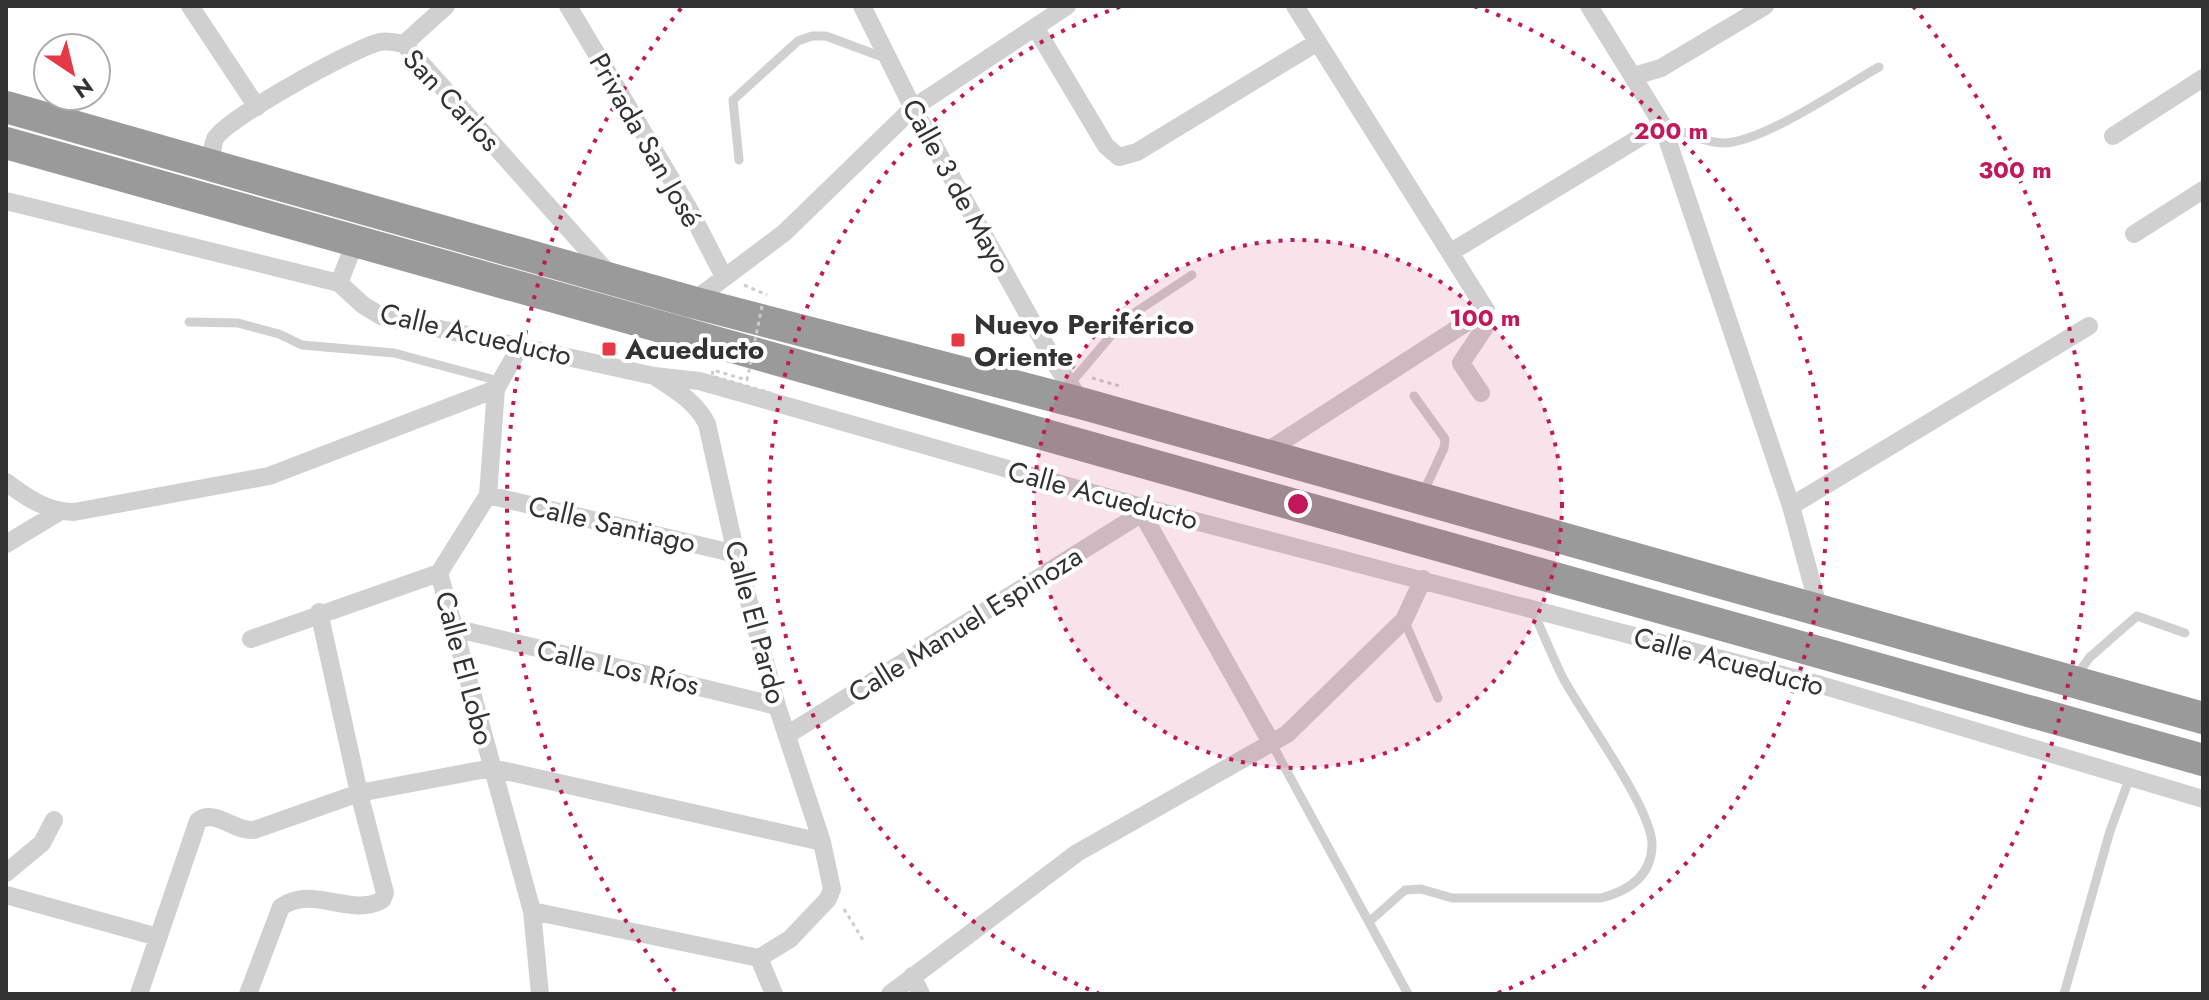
<svg xmlns="http://www.w3.org/2000/svg" width="2209" height="1000" viewBox="0 0 2209 1000" font-family="Jost,sans-serif">
  <style>
    .lines { fill: none; stroke-linecap: round; stroke-linejoin: round }
    .path { stroke: #cdcdcd; stroke-width: 3; stroke-dasharray: 4 4; stroke-linecap: butt }
    .lane { stroke: #d0d0d0; stroke-width: 9 }
    .street { stroke: #d0d0d0; stroke-width: 18 }
    .highway { stroke: #9a9a9a; stroke-width: 32 }
    .path-bridge { stroke: #cdcdcd; stroke-width: 3; stroke-dasharray: 4 4; stroke-linecap: butt }
    .ring { fill: none; stroke: #c2185b; stroke-width: 4; stroke-dasharray: 4 8 }
    .poi-dot { fill: #e63946; stroke: #fff; stroke-width: 3 }
    .labels { text-anchor: middle; stroke-width: 8; stroke-linejoin: round; paint-order: stroke }
    .street-label { font-size: 28px; fill: #333; stroke: #fff }
    .poi-label { font-size: 28px; font-weight: bold; fill: #333; stroke: #fff; text-anchor: start }
    .centre { fill: #c2185b; stroke: #fff; stroke-width: 4 }
    .ring-label { font-size: 24px; text-anchor: middle; font-weight: bold; fill: #c2185b; stroke: #fff; stroke-width: 8; stroke-linejoin: round; paint-order: stroke }
  </style>
  <rect width="100%" height="100%" fill="#fff"/>
  <g class="lines">
    <!-- path -->
    <path class="path" d="M744 285 767 295
      M1092 378 1123 387
      M844 909 863 940"/>
    <!-- lane -->
    <path class="lane" d="M1662 124C1680 130 1703 142 1722 143 1761 144 1843 87 1879 67
      M739 160 733 100 798 41 812 36H826L885 58
      M189 322 238 323 279 334 302 345 394 353 499 381
      M1070 384 1125 319 1192 275
      M1414 396 1445 439 1444 448 1423 493
      M1404 620 1438 698
      M2076 676 2090 657 2137 616 2185 633
      M1272 744 1408 994
      M1369 922 1405 890 1421 889 1452 898H1601C1628 891 1651 877 1652 846 1654 811 1582 714 1563 678 1552 656 1543 633 1533 611
      M2064 994 2110 831 2130 777"/>
    <!-- street -->
    <path class="street" d="M190 6 257 107
      M568 6 689 209 723 275
      M862 6 913 108 1058 368 1082 402
      M1295 6 1486 310 1485 327 1461 363 1481 393
      M1589 6 1662 124 1791 506 1820 613
      M1035 27 1106 146 1119 157 1137 152 1316 43
      M404 44 446 6
      M1634 76 1661 68 1765 6
      M2113 136 2203 78
      M212 163C212 155 212 145 215 139 225 119 356 47 380 42 388 40 397 43 404 44L609 274
      M6 201 339 283 363 305 381 316 654 376 699 381 1138 506 1821 685 2203 799
      M2134 234 2203 190
      M1451 252 1662 124
      M339 283 356 240
      M692 302 784 233 913 108 1067 6
      M521 345 496 389 488 495 439 573 532 911 540 994
      M1261 455 1486 310
      M6 482C27 498 48 512 74 512L269 476 496 389
      M488 495 736 554
      M1138 506 1272 744
      M1791 506 2089 326
      M6 544 59 512
      M458 629 777 706
      M251 639 439 573
      M787 735 1142 513
      M6 873 42 843 54 820
      M6 895 158 937
      M532 911 759 958 790 939 828 899 832 889 822 842 777 706 736 554 707 424C696 402 677 391 657 378
      M759 958 774 994
      M912 976 921 994
      M139 994 198 821C214 808 235 832 254 830L359 793 492 768 822 842
      M248 994 281 907C313 884 350 918 382 900L385 893 359 793 319 612
      M890 994 1077 853 1287 734 1404 620 1423 579"/>
    <!-- highway -->
    <path class="highway" d="M6 107 692 302 1084 404 2203 718
      M6 143 2203 760"/>
    <!-- path-bridge -->
    <path class="path-bridge" d="M762 306 747 380 713 370 712 376 771 393"/>
  </g>
  <!-- distance rings -->
  <circle cx="1298" cy="504" r="264" fill="#c2185b" fill-opacity=".12"/>
  <g class="ring">
    <circle cx="1298" cy="504" r="264"/>
    <path d="M1100 994A528 528 0 0 1 1122 6M1474 6A528 528 0 0 1 1496 994"/>
    <path d="M675 991A791 791 0 0 1 683 6M1913 6A791 791 0 0 1 1921 991"/>
  </g>
  <!-- markers -->
  <g class="poi-dot">
    <rect x="950" y="332" width="16" height="16" rx="4"/>
    <rect x="601" y="341" width="16" height="16" rx="4"/>
  </g>
  <g class="labels">
    <!-- street labels -->
    <g class="street-label">
      <text transform="translate(452 100) rotate(47)" y="10">San Carlos</text>
      <text transform="translate(646 140) rotate(60)" y="10">Privada San José</text>
      <text transform="translate(957 186) rotate(61)" y="10">Calle 3 de Mayo</text>
      <text transform="translate(476 334) rotate(13)" y="10">Calle Acueducto</text>
      <text transform="translate(1103 495) rotate(15)" y="10">Calle Acueducto</text>
      <text transform="translate(612 524) rotate(13)" y="10">Calle Santiago</text>
      <text transform="translate(756 622) rotate(75)" y="10">Calle El Pardo</text>
      <text transform="translate(965 624) rotate(-32)" y="10">Calle Manuel Espinoza</text>
      <text transform="translate(1729 661) rotate(15)" y="10">Calle Acueducto</text>
      <text transform="translate(618 667) rotate(13)" y="10">Calle Los Ríos</text>
      <text transform="translate(465 668) rotate(75)" y="10">Calle El Lobo</text>
    </g>
    <!-- poi labels -->
    <g class="poi-label">
      <text x="974" y="334">Nuevo Periférico<tspan x="974" dy="32">Oriente</tspan></text>
      <text x="625" y="359">Acueducto</text>
    </g>
  </g>
  <circle cx="1298" cy="504" r="12" class="centre"/>
  <g class="ring-label">
    <text x="1671" y="139">200 m</text>
    <text x="2015" y="178">300 m</text>
    <text x="1485" y="326">100 m</text>
  </g>
  <!-- border -->
  <rect width="2209" height="1000" fill="none" stroke="#333333" stroke-width="16"/>
  <!-- north arrow -->
  <g transform="translate(72 72) rotate(145)"><circle r="38" fill="#ffffff" stroke="#adadad" stroke-width="2"/>
  <path d="M0-6L14 30L0 20L-14 30Z" fill="#e63946"/>
  <text y="-12" font-size="22" font-weight="bold" text-anchor="middle" fill="#333333">N</text>
  </g>
</svg>
